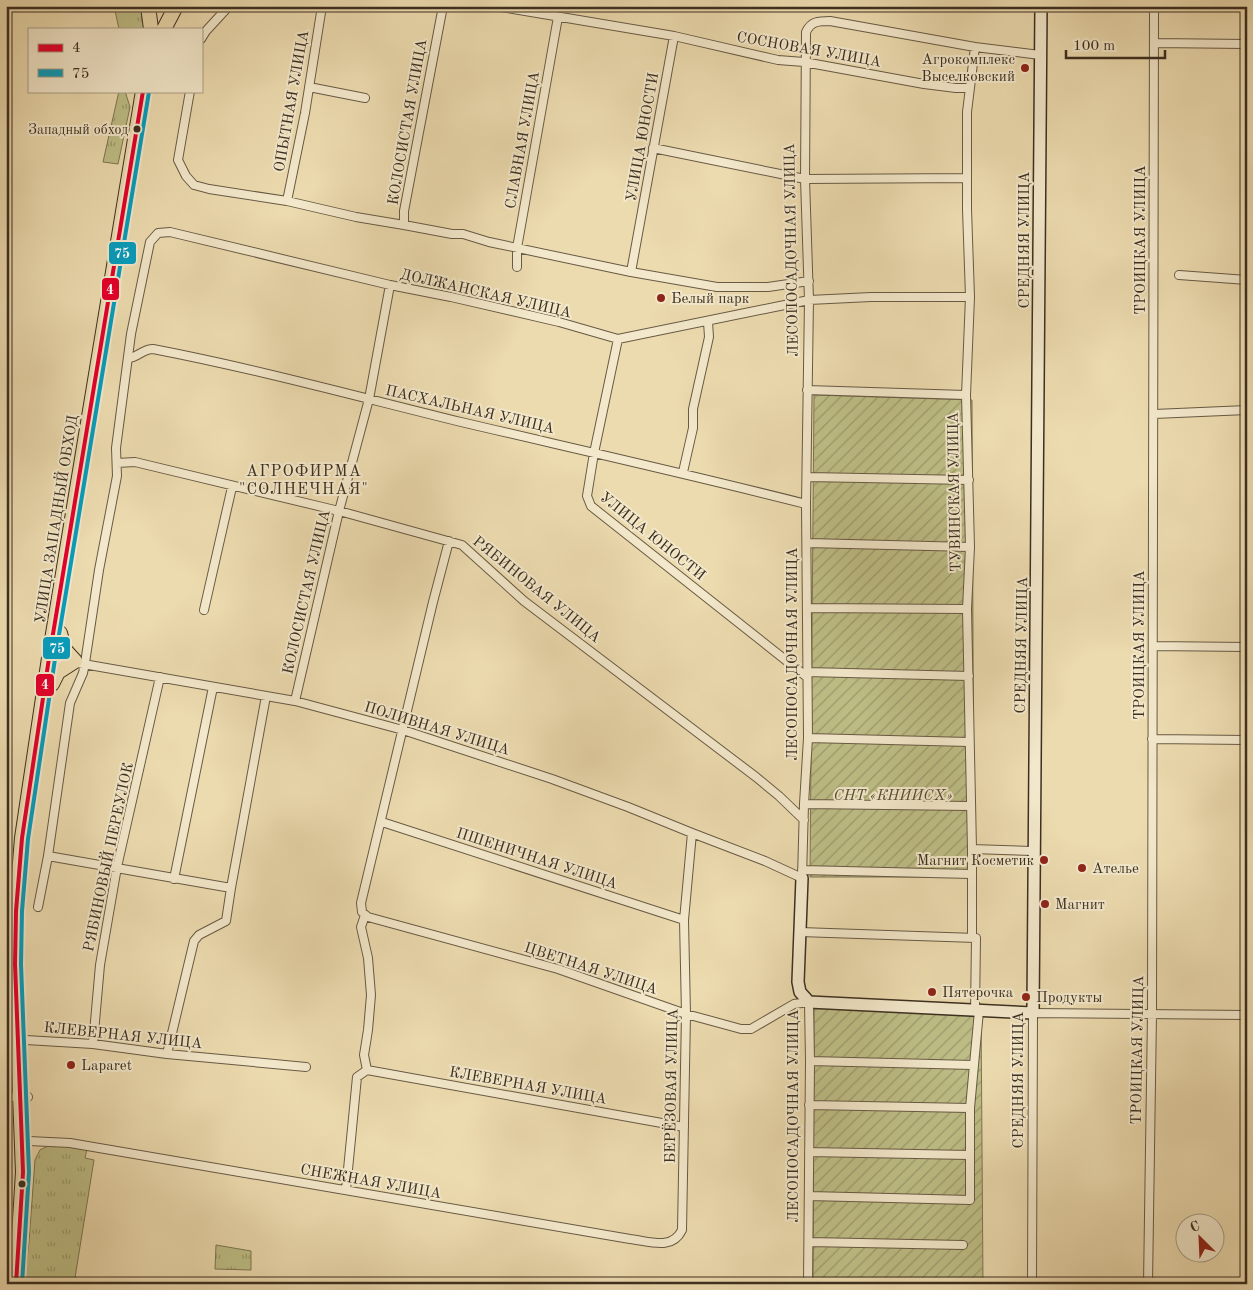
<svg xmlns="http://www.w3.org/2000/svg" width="1253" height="1290" viewBox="0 0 1253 1290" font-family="'Old Standard TT',serif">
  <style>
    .grass { fill: url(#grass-tufts); stroke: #7d7653 }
    .garden { fill: url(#garden-furrows); stroke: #7d7653 }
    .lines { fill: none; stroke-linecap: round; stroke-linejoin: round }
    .street-casing { stroke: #685a44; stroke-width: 10 }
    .secondary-casing { stroke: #3c2f20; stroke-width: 14 }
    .highway-casing { stroke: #3c2f20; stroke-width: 16 }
    .street { stroke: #f3e8cb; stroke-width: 8 }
    .secondary { stroke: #f3e8cb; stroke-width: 11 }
    .highway { stroke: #ecdbaf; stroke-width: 14 }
    .bus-1-casing { stroke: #f3e8cb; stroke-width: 8 }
    .bus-2-casing { stroke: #f3e8cb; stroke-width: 8 }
    .bus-1 { stroke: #e4002b; stroke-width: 4 }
    .bus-2 { stroke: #069dbd; stroke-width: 4 }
    .poi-dot { fill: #8f2418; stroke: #f3e8cb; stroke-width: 2 }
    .bus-dot { fill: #3c2f20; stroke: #f3e8cb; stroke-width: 2 }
    .labels { text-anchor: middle; stroke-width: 4; stroke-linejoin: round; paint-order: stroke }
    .bus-label { font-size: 14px; fill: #3c2f20; stroke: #f3e8cb; text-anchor: end }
    .street-label { font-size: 15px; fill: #3c2f20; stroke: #f3e8cb }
    .poi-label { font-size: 15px; fill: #3c2f20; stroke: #f3e8cb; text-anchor: start }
    .park-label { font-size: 15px; font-style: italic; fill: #564c34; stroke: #f3e8cb }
    .neighbourhood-label { font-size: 16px; letter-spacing: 1px; fill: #3c2f20; stroke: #f3e8cb }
    .line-badge { stroke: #f3e8cb; stroke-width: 2 }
    .badge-label { font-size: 14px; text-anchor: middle; font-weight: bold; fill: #fff }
  </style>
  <defs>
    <pattern id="grass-tufts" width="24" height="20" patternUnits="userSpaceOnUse" patternTransform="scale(1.25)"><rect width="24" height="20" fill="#bebe86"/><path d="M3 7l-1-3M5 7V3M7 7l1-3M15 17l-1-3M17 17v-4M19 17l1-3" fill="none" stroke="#9c9b6d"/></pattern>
    <pattern id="garden-furrows" width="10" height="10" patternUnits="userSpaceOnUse" patternTransform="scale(1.25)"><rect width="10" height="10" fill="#bebe86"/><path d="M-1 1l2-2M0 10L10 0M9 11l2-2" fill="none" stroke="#9c9b6d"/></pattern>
  </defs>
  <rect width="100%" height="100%" fill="#ecdbaf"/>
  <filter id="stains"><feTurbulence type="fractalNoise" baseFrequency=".004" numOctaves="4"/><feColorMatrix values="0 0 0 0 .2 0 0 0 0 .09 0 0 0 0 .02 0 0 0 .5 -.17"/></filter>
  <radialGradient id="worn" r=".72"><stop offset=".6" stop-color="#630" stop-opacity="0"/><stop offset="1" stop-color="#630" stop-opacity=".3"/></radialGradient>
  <!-- grass -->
  <path class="grass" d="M114 6H142L146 29H119Z
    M119 91H125L130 107 118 164 103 162Z
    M52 1144 87 1149 85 1158 94 1160 74 1284H24L29 1242 35 1160 40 1150Z
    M216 1245 251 1251V1270L215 1269Z"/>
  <!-- garden -->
  <path class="garden" d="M814 395 972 400 974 877H810Z
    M814 1001 981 1007 983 1284H813Z"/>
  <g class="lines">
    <!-- street casing -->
    <g class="street-casing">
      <path id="street" d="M443 6 404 211V225L452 234H463L489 242 631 272 717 287H768L809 281
        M495 6 674 36 778 60 804 62 924 84 956 88H970
        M201 39 206 31 229 6
        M1154 43 1247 44
        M309 87 365 98
        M190 91 178 160 186 176 194 185 209 189 287 201 356 217 404 225
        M653 148 805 179 967 178
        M287 201 305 113 322 6
        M517 267V248L558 17
        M631 272 674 36
        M1179 275 1247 280
        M618 339 594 453 587 496 591 506 807 677
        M129 358C138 357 143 349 153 349 257 369 359 397 461 422 576 449 692 475 806 504
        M807 390 966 395
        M1246 410 1247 245
        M1154 414 1247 410
        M117 463 135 462 339 511 462 545 524 601 756 777 779 796 804 820
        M683 472 693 428V409L709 337 708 322
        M808 477 969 480
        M449 541 433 602 361 903 362 912 368 917 558 969 686 1014 741 1029H751L794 1004 809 1002 810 1061 808 1284
        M808 543 970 547
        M807 608 967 609
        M204 610 232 487
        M1153 646 1247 647
        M49 658 295 701 403 730 552 779 628 807 692 833 765 861 802 878 804 804 808 738 806 504 809 300 805 179 806 32C811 21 819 21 830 21L975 47 1040 55
        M807 672 969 676
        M295 701 339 511 369 399 390 285
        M808 738 969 742
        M1152 739 1247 740
        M804 804 970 806
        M382 822 684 920
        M972 849 1033 851
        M48 856 231 888
        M802 870 971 874
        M174 879 213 687
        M38 907 48 856 70 703 83 673 85 663 99 570 117 476 116 448 131 334 150 242 158 233 170 232 390 285 451 297 559 322 618 339 809 300 871 297H970
        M365 915 361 927 368 958 371 995 368 1030 364 1055 367 1070
        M800 932 976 938 975 1011
        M972 938V849L967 609 970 547 966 395 970 297 967 209V112L975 47
        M26 1040 93 1044 167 1054 306 1067
        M93 1044 100 965 117 867 160 677
        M167 1054 194 941 199 935 226 921 231 888 266 696
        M810 1061 973 1065
        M367 1070 684 1127
        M6 1097H28
        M809 1105 970 1108
        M29 1141 70 1143 630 1239C649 1241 672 1251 682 1230L686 1014 684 920 692 833
        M809 1152 969 1155
        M346 1190 357 1077 367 1070
        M809 1196 970 1200V1108L979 1011
        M809 1242 963 1245
        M1032 1284 1033 1013 1247 1015
        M1148 1284 1152 1014 1154 6"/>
    </g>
    <!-- secondary casing -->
    <g class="secondary-casing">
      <path id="secondary" d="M802 878 798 982 800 992 809 1002 1033 1013 1041 6"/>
    </g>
    <!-- highway casing -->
    <g class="highway-casing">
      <path id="highway" d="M148 6 151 29
        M164 29 176 6
        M52 684 58 672 75 661 64 649 60 633
        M16 1284 23 1172 15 964 16 911 22 838 49 658 143 91"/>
    </g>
    <!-- street -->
    <use href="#street" class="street"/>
    <!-- secondary -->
    <use href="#secondary" class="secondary"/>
    <!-- highway -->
    <use href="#highway" class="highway"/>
    <!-- bus-1 casing -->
    <g class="bus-1-casing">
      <path id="bus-1" d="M16 1284 23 1172 15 964 16 911 22 838 49 658 143 91"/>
    </g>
    <!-- bus-2 casing -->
    <g class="bus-2-casing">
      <path id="bus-2" d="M22 1284 29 1172 21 964 22 911 28 839 55 659 149 92"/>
    </g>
    <!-- bus-1 -->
    <use href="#bus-1" class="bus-1"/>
    <!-- bus-2 -->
    <use href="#bus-2" class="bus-2"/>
  </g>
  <!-- markers -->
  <g class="poi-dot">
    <circle cx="1025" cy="68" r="5"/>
    <circle cx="661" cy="298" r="5"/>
    <circle cx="1044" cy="860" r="5"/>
    <circle cx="1082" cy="868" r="5"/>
    <circle cx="1045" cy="904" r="5"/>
    <circle cx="932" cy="992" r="5"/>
    <circle cx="1026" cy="997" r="5"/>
    <circle cx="71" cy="1065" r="5"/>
  </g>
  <g class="bus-dot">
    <circle cx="137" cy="129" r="4.5"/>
    <circle cx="22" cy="1184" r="4.5"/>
  </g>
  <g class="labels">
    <!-- bus labels -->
    <g class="bus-label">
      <text x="128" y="134">Западный обход</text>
    </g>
    <!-- street labels -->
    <g class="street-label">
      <text transform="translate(809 49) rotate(10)" y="5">СОСНОВАЯ УЛИЦА</text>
      <text transform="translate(291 101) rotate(-80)" y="5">ОПЫТНАЯ УЛИЦА</text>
      <text transform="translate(407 122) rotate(-80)" y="5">КОЛОСИСТАЯ УЛИЦА</text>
      <text transform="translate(642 137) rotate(-80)" y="5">УЛИЦА ЮНОСТИ</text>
      <text transform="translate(522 140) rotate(-80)" y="5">СЛАВНАЯ УЛИЦА</text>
      <text transform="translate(1024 240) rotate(-90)" y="5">СРЕДНЯЯ УЛИЦА</text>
      <text transform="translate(1140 240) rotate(-90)" y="5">ТРОИЦКАЯ УЛИЦА</text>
      <text transform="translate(791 250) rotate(-91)" y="5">ЛЕСОПОСАДОЧНАЯ УЛИЦА</text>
      <text transform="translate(486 293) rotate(13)" y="5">ДОЛЖАНСКАЯ УЛИЦА</text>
      <text transform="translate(470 409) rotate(13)" y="5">ПАСХАЛЬНАЯ УЛИЦА</text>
      <text transform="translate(954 492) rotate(-91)" y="5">ТУВИНСКАЯ УЛИЦА</text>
      <text transform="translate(56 519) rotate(-81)" y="5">УЛИЦА ЗАПАДНЫЙ ОБХОД</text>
      <text transform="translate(653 536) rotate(39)" y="5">УЛИЦА ЮНОСТИ</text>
      <text transform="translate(537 589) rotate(39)" y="5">РЯБИНОВАЯ УЛИЦА</text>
      <text transform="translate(306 592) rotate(-77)" y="5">КОЛОСИСТАЯ УЛИЦА</text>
      <text transform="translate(1021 645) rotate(-89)" y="5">СРЕДНЯЯ УЛИЦА</text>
      <text transform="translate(1139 645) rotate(-90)" y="5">ТРОИЦКАЯ УЛИЦА</text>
      <text transform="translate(792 654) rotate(-90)" y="5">ЛЕСОПОСАДОЧНАЯ УЛИЦА</text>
      <text transform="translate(437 728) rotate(17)" y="5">ПОЛИВНАЯ УЛИЦА</text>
      <text transform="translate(108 857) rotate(-78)" y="5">РЯБИНОВЫЙ ПЕРЕУЛОК</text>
      <text transform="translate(537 858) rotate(18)" y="5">ПШЕНИЧНАЯ УЛИЦА</text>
      <text transform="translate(591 968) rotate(18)" y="5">ЦВЕТНАЯ УЛИЦА</text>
      <text transform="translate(123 1035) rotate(6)" y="5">КЛЕВЕРНАЯ УЛИЦА</text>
      <text transform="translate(1137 1050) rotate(-89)" y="5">ТРОИЦКАЯ УЛИЦА</text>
      <text transform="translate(1018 1080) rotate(-90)" y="5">СРЕДНЯЯ УЛИЦА</text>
      <text transform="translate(528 1085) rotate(10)" y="5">КЛЕВЕРНАЯ УЛИЦА</text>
      <text transform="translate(671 1086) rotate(-89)" y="5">БЕРЁЗОВАЯ УЛИЦА</text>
      <text transform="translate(793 1116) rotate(-90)" y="5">ЛЕСОПОСАДОЧНАЯ УЛИЦА</text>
      <text transform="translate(371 1181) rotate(10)" y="5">СНЕЖНАЯ УЛИЦА</text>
    </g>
    <!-- poi labels -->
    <g class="poi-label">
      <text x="1015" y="64" text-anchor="end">Агрокомплекс<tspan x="1015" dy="17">Выселковский</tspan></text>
      <text x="671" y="303">Белый парк</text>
      <text x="1034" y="865" text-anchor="end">Магнит Косметик</text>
      <text x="1092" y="873">Ателье</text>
      <text x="1055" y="909">Магнит</text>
      <text x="942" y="997">Пятерочка</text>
      <text x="1036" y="1002">Продукты</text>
      <text x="81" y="1070">Laparet</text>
    </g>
    <!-- park labels -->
    <g class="park-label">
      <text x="893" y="800">СНТ «КНИИСХ»</text>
    </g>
    <!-- neighbourhood labels -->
    <g class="neighbourhood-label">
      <text x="304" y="476">АГРОФИРМА<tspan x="304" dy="18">"СОЛНЕЧНАЯ"</tspan></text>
    </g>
  </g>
  <g class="line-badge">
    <rect x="108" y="241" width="29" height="24" rx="5" fill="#069dbd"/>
    <rect x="101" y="277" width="19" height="24" rx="5" fill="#e4002b"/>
    <rect x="42" y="636" width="29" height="24" rx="5" fill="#069dbd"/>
    <rect x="35" y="673" width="20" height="24" rx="5" fill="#e4002b"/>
  </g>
  <g class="badge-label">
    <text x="122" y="258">75</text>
    <text x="110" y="294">4</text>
    <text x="57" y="653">75</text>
    <text x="45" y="689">4</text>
  </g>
  <!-- margin -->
  <rect width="1253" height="1290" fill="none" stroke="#ecdbaf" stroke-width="25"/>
  <rect x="8" y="8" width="1238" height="1275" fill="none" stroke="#3c2f20" stroke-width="2.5"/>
  <rect x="12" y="12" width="1228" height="1265" fill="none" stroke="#3c2f20"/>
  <!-- legend -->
  <rect x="28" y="28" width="175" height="65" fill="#f3e8cb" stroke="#aa9e87"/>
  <rect x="38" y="44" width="25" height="8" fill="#e4002b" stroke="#aa9e87"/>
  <text x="72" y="52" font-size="15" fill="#3c2f20">4</text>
  <rect x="38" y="69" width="25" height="8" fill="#069dbd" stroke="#aa9e87"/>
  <text x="72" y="78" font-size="15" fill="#3c2f20">75</text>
  <!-- north arrow -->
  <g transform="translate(1200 1238) rotate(336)"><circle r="24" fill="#f3e8cb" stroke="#aa9e87"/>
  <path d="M0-4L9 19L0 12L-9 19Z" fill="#8f2418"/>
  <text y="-8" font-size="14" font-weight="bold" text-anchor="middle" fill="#3c2f20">С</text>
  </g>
  <!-- scale -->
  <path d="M1066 50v8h99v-8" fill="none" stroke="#3c2f20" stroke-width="2.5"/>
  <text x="1073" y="50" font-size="15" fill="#3c2f20" stroke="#f3e8cb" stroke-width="4" paint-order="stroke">100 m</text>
  <rect width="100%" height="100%" filter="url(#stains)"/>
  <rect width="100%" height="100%" fill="url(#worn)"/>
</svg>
